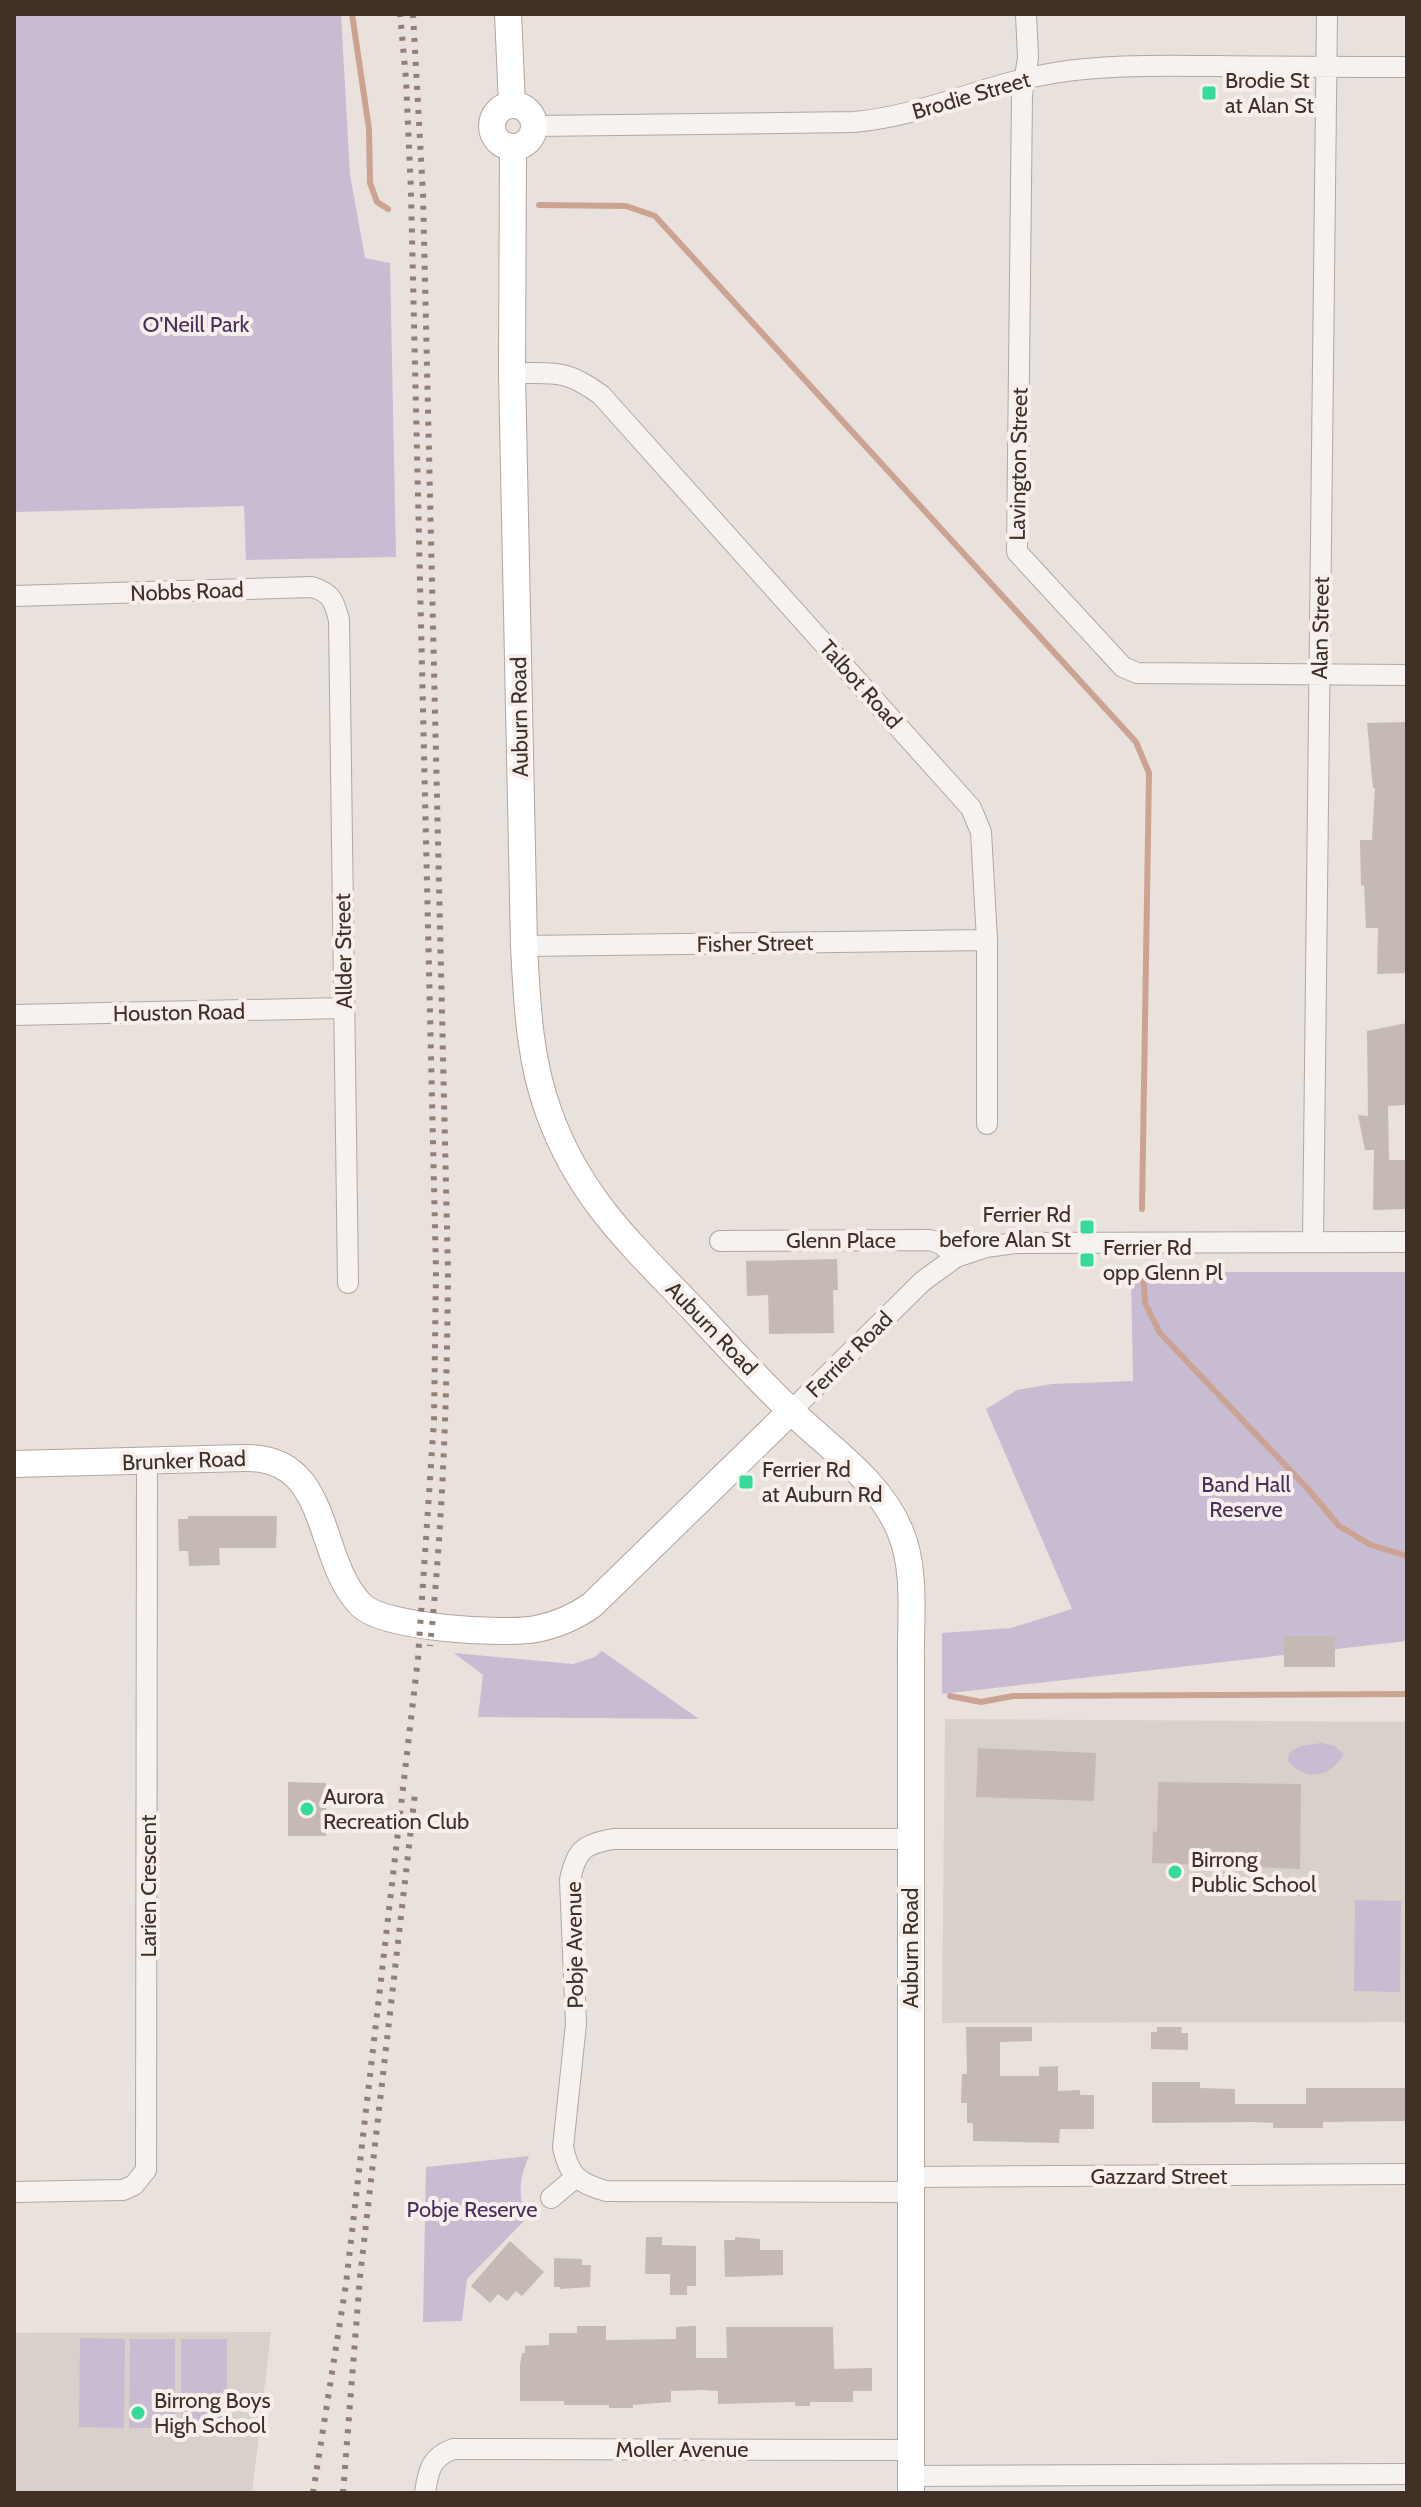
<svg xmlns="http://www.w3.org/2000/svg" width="1421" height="2507" viewBox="0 0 1421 2507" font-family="Cabin,sans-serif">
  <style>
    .built { fill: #dad0ca }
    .green { fill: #c8bcd3 }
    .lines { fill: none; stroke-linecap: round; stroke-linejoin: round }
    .stream { stroke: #cca393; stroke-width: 6 }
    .building { fill: #c5bab3 }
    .minor-casing { stroke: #b2a8a1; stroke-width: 22 }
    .major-casing { stroke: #b5a49a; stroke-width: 28 }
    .minor { stroke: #f6f2ef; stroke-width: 20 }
    .major { stroke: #fff; stroke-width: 26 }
    .rail { stroke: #938074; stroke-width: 6; stroke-dasharray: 4 8; stroke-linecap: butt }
    .poi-dot { fill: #34db9b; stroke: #f6efec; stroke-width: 3 }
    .labels { text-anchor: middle; stroke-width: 8; stroke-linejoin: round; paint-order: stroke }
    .poi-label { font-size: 22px; fill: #403025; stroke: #f6efec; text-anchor: start }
    .street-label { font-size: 22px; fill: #403025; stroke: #f6efec }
    .park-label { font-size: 22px; fill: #4a305d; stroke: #f6efec }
  </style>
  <rect width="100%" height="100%" fill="#e8e1dc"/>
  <!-- built -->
  <path class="built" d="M945 1719 1407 1722V2022L942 2023Z
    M271 2332 252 2493H14V2333Z"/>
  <!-- green -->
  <path class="green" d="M14 14H341L350 174 365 258 390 263 396 557 246 560 244 506 14 512Z
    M1131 1272H1407V1641L942 1694V1633L1011 1628 1072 1609 986 1409 1017 1390 1052 1384 1133 1381Z
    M602 1651 699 1719 478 1717 483 1675 454 1653 573 1664 595 1657Z
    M1321 1743 1335 1746 1344 1754C1331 1777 1306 1783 1288 1761L1289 1753 1300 1746Z
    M1355 1900 1401 1901 1400 1992 1354 1991Z
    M529 2156C519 2178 518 2196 526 2219L467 2279 462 2321 423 2322 426 2167Z
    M80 2338 125 2339 124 2428 79 2427Z
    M130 2339H175V2428H129Z
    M181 2339H227V2428H181Z"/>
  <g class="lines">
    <!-- stream -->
    <path class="stream" d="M352 14 369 129 370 183 377 202 388 209
      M539 205 626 206 655 216 1136 742 1149 773 1142 1209
      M1143 1274 1145 1303 1160 1333 1307 1488 1339 1526 1371 1545 1407 1556
      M950 1696 981 1702 1013 1696 1407 1694"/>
  </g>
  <!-- building -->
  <path class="building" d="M1407 722V973L1377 974 1378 928H1366L1364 885 1361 886 1360 840H1372L1375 788H1373L1367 723Z
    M1407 1023 1405 1105 1388 1106 1389 1160H1407V1209L1373 1210 1374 1150H1365L1358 1115 1368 1116 1367 1031Z
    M837 1259 838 1290H833L834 1333 769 1334 768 1295 747 1296 746 1261Z
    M188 1516H277L276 1548H219L220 1565 189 1566 188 1551H179L178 1519H188Z
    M1284 1636H1335V1667H1284Z
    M978 1748 1096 1753 1094 1801 976 1797Z
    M288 1782 326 1783V1836H288Z
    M1158 1782 1301 1784 1300 1869 1152 1863 1153 1831 1157 1832Z
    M966 2027H1032V2041L1000 2042V2076H1039V2067L1058 2066V2091L1080 2090V2095H1094V2129H1060L1059 2143 973 2141V2123H967V2103H961L962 2074H967Z
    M1157 2027H1182L1181 2033H1188V2050L1151 2049V2032H1157Z
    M1152 2082H1200V2088L1235 2089V2104H1306V2088H1407V2121L1323 2122V2128H1273V2123L1253 2122 1154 2123 1152 2122Z
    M646 2237H662V2245L696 2246V2286H687V2295H670V2274H645Z
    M735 2237 760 2239V2250H783V2275L725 2277 724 2240H735Z
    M510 2241 544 2272 522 2296 516 2291 507 2301 498 2294 490 2303 471 2286Z
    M554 2258 582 2259V2265H591L590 2287 560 2289V2287H554Z
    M577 2326H606V2340L676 2339V2327L696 2326V2358H727L726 2327H833L834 2369 872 2368V2391H853V2402H810V2406H795V2402L718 2404V2391L704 2390 671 2391V2402L633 2405V2408H609V2405H564V2401H520V2365L522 2353H525V2346L549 2345V2333H577Z"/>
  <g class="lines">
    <!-- minor casing -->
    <g class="minor-casing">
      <path id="minor" d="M1026 14 1028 58 1022 95 1017 552 1123 667 1137 673 1407 675
        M535 126 854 122C923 116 986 84 1054 73 1108 64 1164 66 1218 66 1281 67 1344 67 1407 67
        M512 373C555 374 564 368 601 395L971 808 981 832 987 940V1124
        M14 596 312 587C332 593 334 601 339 620L348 1283
        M524 946 987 940
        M14 1015 344 1008
        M720 1241 930 1240 941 1244 956 1257
        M1313 1242 1327 14
        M791 1411 923 1281 956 1257 986 1247 1015 1243 1407 1242
        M910 1839H613C583 1844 576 1851 570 1880L576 2024 563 2147C569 2176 578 2183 606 2191L911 2192
        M911 2177 1407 2174
        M14 2192 123 2190 134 2185 146 2170 147 1461
        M551 2198 576 2177
        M911 2476 1407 2474
        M425 2493C428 2471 431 2457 453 2449L911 2450"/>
    </g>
    <!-- major casing -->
    <g class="major-casing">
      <path id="major" d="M508 14 512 105
        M492 126a21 21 0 1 1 42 0a21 21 0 1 1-42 0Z
        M513 147 512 373 524 946C527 1002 529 1059 549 1113 580 1199 633 1246 694 1310 726 1344 757 1379 791 1411 828 1447 880 1481 900 1531 917 1570 910 1621 911 1663V2493
        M14 1464 245 1458C333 1456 315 1561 362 1606 386 1628 503 1635 536 1629 557 1625 575 1617 592 1605L791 1411"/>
    </g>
    <!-- minor -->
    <use href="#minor" class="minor"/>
    <!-- major -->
    <use href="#major" class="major"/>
    <!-- rail -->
    <path class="rail" d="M413 14 423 194 448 1272C447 1397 443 1521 430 1646
      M313 2493 346 2284 418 1658 434 1420 436 1271 411 193 406 79 400 14
      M343 2493 360 2277 415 1793"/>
  </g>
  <!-- markers -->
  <g class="poi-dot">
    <rect x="1201" y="85" width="16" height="16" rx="4"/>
    <rect x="1079" y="1219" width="16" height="16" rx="4"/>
    <rect x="1079" y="1252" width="16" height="16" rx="4"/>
    <rect x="738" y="1474" width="16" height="16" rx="4"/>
    <circle cx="307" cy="1809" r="8"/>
    <circle cx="1175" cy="1872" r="8"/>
    <circle cx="138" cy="2413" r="8"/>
  </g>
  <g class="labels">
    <!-- poi labels -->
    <g class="poi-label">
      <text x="1225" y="88">Brodie St<tspan x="1225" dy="25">at Alan St</tspan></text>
      <text x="1071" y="1222" text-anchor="end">Ferrier Rd<tspan x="1071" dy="25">before Alan St</tspan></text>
      <text x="1103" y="1255">Ferrier Rd<tspan x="1103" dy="25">opp Glenn Pl</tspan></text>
      <text x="762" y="1477">Ferrier Rd<tspan x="762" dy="25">at Auburn Rd</tspan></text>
      <text x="323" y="1804">Aurora<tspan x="323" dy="25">Recreation Club</tspan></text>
      <text x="1191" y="1867">Birrong<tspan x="1191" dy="25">Public School</tspan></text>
      <text x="154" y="2408">Birrong Boys<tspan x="154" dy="25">High School</tspan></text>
    </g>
    <!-- street labels -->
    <g class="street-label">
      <text transform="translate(971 95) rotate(-16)" y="8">Brodie Street</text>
      <text transform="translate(1018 464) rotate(-89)" y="8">Lavington Street</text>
      <text transform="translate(187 591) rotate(-2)" y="8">Nobbs Road</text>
      <text transform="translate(1320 628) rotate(-89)" y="8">Alan Street</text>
      <text transform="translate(861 684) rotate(48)" y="8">Talbot Road</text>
      <text transform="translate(519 717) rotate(-91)" y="8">Auburn Road</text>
      <text transform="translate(755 943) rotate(-1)" y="8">Fisher Street</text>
      <text transform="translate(343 951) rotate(-91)" y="8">Allder Street</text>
      <text transform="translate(179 1012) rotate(-1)" y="8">Houston Road</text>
      <text x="841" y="1248">Glenn Place</text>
      <text transform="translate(712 1328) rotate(46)" y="8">Auburn Road</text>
      <text transform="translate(849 1354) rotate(-45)" y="8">Ferrier Road</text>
      <text transform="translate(184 1460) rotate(-2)" y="8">Brunker Road</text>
      <text transform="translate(148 1886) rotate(-90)" y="8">Larien Crescent</text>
      <text transform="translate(574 1945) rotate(-91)" y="8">Pobje Avenue</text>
      <text transform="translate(910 1948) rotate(-90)" y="8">Auburn Road</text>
      <text x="1159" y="2184">Gazzard Street</text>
      <text x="682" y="2457">Moller Avenue</text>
    </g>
    <!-- park labels -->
    <g class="park-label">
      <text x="196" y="332">O'Neill Park</text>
      <text x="1246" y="1492">Band Hall<tspan x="1246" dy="25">Reserve</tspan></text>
      <text x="472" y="2217">Pobje Reserve</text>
    </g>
  </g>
  <!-- border -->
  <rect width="1421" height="2507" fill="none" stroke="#403025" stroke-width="32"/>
</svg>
